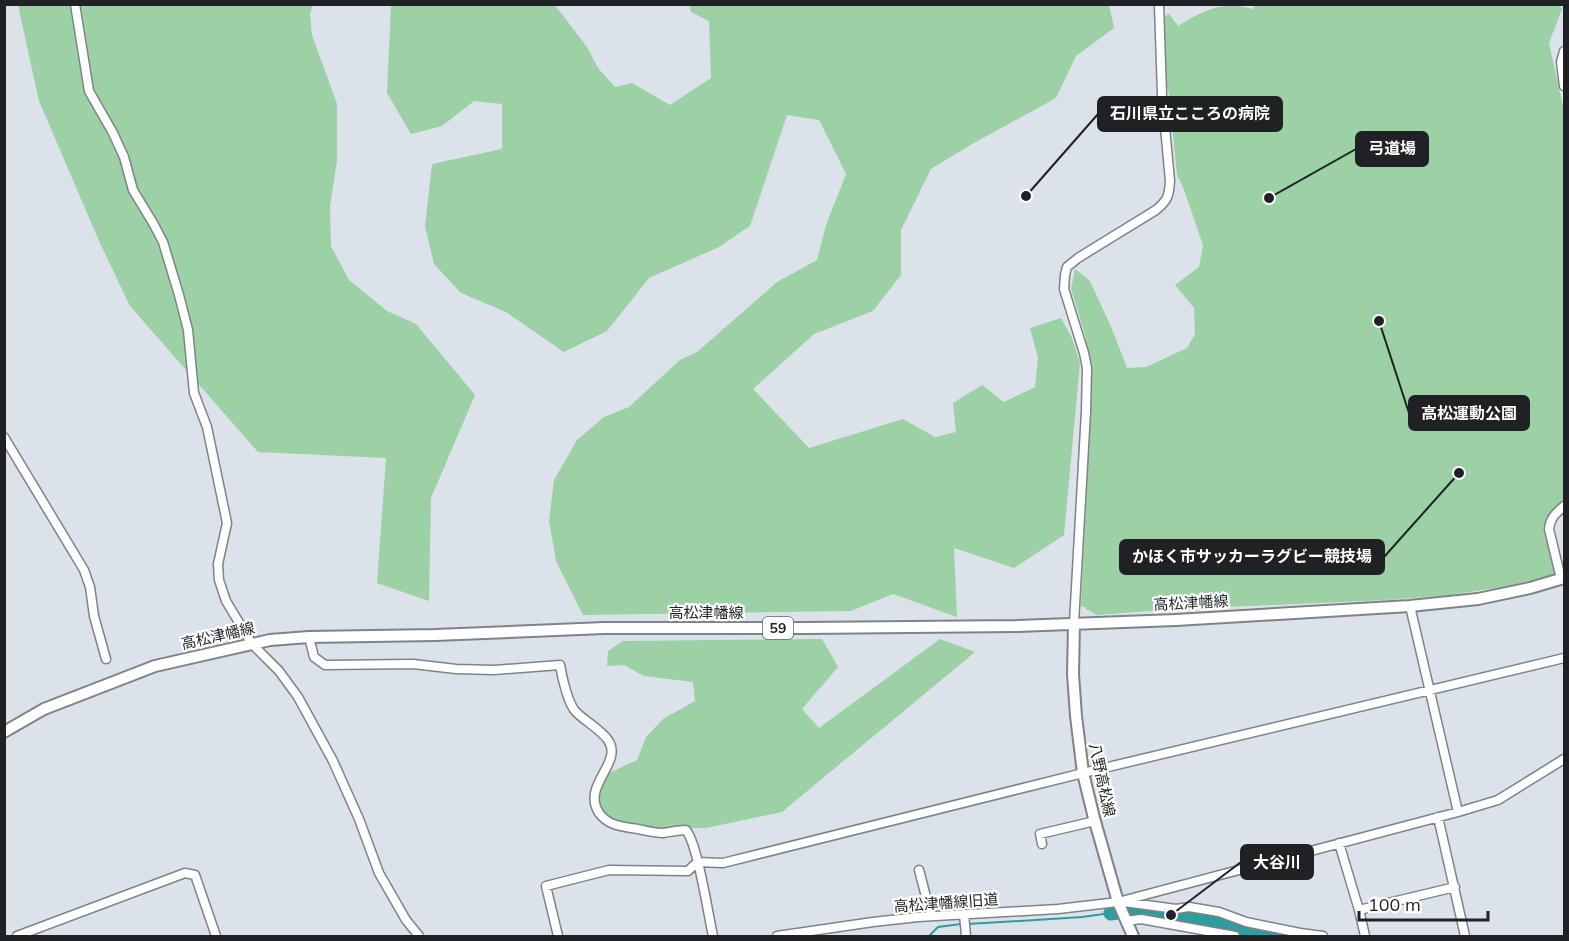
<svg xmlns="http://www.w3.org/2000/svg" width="1569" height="941" viewBox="0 0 1569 941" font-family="Mulish,'Noto Sans JP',sans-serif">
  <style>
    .green { fill: #9bd1a5 }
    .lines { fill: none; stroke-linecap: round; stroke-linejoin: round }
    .stream { stroke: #2f9d9e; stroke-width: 2 }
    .river { stroke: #2f9d9e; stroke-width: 15 }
    .minor-casing { stroke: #7e8389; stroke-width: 11 }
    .major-casing { stroke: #7e8389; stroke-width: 14 }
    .minor { stroke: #fff; stroke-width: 8 }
    .major { stroke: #fff; stroke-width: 10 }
    .labels { text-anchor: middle; stroke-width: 4.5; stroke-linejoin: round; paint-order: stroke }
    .shield { fill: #fff; stroke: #626466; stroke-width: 1.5 }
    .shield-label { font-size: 14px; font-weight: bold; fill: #1f2124 }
    .street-label { font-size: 15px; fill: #1f2124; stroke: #fff }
    .leader { fill: none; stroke: #1f2124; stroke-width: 2 }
    .callout-dot { fill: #1f2124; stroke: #fff; stroke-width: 2 }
    .callout { fill: #1f2124; stroke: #1f2124; stroke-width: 2 }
    .callout-label { font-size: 16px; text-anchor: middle; font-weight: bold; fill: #fff }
  </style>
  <rect width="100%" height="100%" fill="#dce2e9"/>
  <!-- green -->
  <path class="green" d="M1258 4H1559L1562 9 1549 43 1564 111V501L1554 510 1549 516 1545 527 1557 574 1508 586 1450 595 1385 600 1164 610 1097 615 1086 609 1085 607H1081L1091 394 1086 338 1071 289 1075 269 1090 281 1112 329 1127 368 1146 367 1187 348 1195 334 1194 308 1175 285 1199 267 1203 245 1183 187 1177 175 1169 95 1165 78 1163 17 1169 14 1178 26C1202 11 1223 0 1252 9Z
    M18 5H313L310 14 312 35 337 104V161L330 206 331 246 349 280 387 311 416 324 475 395 431 498 429 601 377 583 386 458 258 452 130 306 99 241 39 101Z
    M391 5H555L587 47 598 68 615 87 632 83 670 105 711 78 709 21 691 12 689 5H1109L1114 28 1076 56 1056 98 972 144 931 169 901 230V275L873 311 814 334 753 389 809 448 903 419 935 437 956 432 953 403 982 385 1004 402 1035 387 1038 358 1030 328 1061 318 1072 338 1080 363 1064 535 1014 568 954 548 957 617 893 594 851 611 583 615 556 561 549 521 554 480 577 440 604 417 629 407 680 360 697 352 777 282 817 260 826 225 846 174 819 120 787 115 750 226 719 247 649 278 607 331 564 352 506 312 461 293 434 264 425 226 432 164 502 149V104L474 101 442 126 411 134 387 93Z
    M822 639 838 667 802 709 819 728 940 639 975 652 782 812 706 828H677L655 830 621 824 606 816 599 803 601 788 609 773 637 760 646 737 663 719 695 701 693 682 644 676 624 665 607 666 608 651 623 641Z"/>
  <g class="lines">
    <!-- stream -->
    <path class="stream" d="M967 924 1020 921 1082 917 1111 913
      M929 936 938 927 961 924"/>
    <!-- river -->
    <path class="river" d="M1111 913 1135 910 1282 936"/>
    <!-- minor casing -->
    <g class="minor-casing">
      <path id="minor" d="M75 4 89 91 113 133 124 157 133 190 153 223 163 242 179 295 188 330 194 393 207 427 227 523 218 564 219 580 226 601 252 644 279 671 298 697 333 761 359 819 379 873 406 920 419 936
        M1564 51 1561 62 1564 86
        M4 437 84 570 90 587 94 616 106 659
        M1561 579 1549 529C1550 518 1556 513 1564 506
        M1410 606 1458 812
        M1074 623 1086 411 1087 368 1084 353 1064 289 1065 275 1067 267 1078 258 1156 210C1168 200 1169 196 1170 181L1162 95 1159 4
        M309 637 314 657 325 665 413 664 456 669 494 670 560 665C562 677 568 704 576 712 585 721 601 730 608 740 624 763 581 785 599 813 607 824 618 826 631 828 641 829 653 833 663 833 671 832 678 830 686 830 698 845 708 914 713 936
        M1438 817 1465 936
        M1339 843 1359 910 1365 936
        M1042 844 1040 834 1095 821
        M919 870 931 916
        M1124 902 1176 909 1189 907 1219 912 1246 922 1300 933 1323 936
        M1359 910 1455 887
        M964 914 966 936
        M1126 921 1141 919 1235 936
        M17 936 185 873 195 875 216 936
        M558 936 546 886 609 870 688 871 697 862 723 863 1083 773 1564 658
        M777 936 873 922 918 917 1058 909 1118 902 1458 812 1498 800 1564 759"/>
    </g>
    <!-- major casing -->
    <g class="major-casing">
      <path id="major" d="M1074 623 1073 674 1076 716 1083 773 1094 818 1118 902 1133 936
        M4 732 44 709 155 666 270 640 309 637 435 635 604 628H805L1017 626 1176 620 1410 606 1478 599 1530 588 1564 578"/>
    </g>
    <!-- minor -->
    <use href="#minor" class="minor"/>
    <!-- major -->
    <use href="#major" class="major"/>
  </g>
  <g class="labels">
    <!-- shield labels -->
    <rect class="shield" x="763" y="617" width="30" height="22" rx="4.5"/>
    <g class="shield-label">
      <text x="778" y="633">59</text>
    </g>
    <!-- street labels -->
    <g class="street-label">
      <text transform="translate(1191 603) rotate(-3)" y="5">高松津幡線</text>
      <text x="706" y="618">高松津幡線</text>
      <text transform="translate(218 636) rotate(-13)" y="5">高松津幡線</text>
      <text transform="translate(1102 780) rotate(78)" y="5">八野高松線</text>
      <text transform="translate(946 903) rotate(-4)" y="5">高松津幡線旧道</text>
    </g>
  </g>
  <!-- callouts -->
  <path class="leader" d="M1026 196L1098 114M1269 198L1356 149M1379 321L1409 413M1459 473L1384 557M1171 915L1241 862"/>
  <g class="callout-dot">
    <circle cx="1026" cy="196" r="6"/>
    <circle cx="1269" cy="198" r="6"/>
    <circle cx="1379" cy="321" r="6"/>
    <circle cx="1459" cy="473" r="6"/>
    <circle cx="1171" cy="915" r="6"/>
  </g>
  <g class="callout">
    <rect x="1098" y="97" width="184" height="34" rx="6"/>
    <rect x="1356" y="132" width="72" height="34" rx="6"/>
    <rect x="1409" y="396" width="120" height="34" rx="6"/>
    <rect x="1120" y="540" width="264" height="34" rx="6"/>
    <rect x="1241" y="845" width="72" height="34" rx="6"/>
  </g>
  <g class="callout-label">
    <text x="1190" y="119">石川県立こころの病院</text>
    <text x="1392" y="154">弓道場</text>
    <text x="1469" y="419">高松運動公園</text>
    <text x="1252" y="562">かほく市サッカーラグビー競技場</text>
    <text x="1277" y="868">大谷川</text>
  </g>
  <!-- border -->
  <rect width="1569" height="941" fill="none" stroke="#1f2124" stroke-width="12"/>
  <!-- scale -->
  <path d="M1359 911v9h129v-9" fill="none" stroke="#1f2124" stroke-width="3"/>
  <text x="1368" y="911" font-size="18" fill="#1f2124" stroke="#ffffff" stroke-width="4.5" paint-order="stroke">100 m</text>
</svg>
